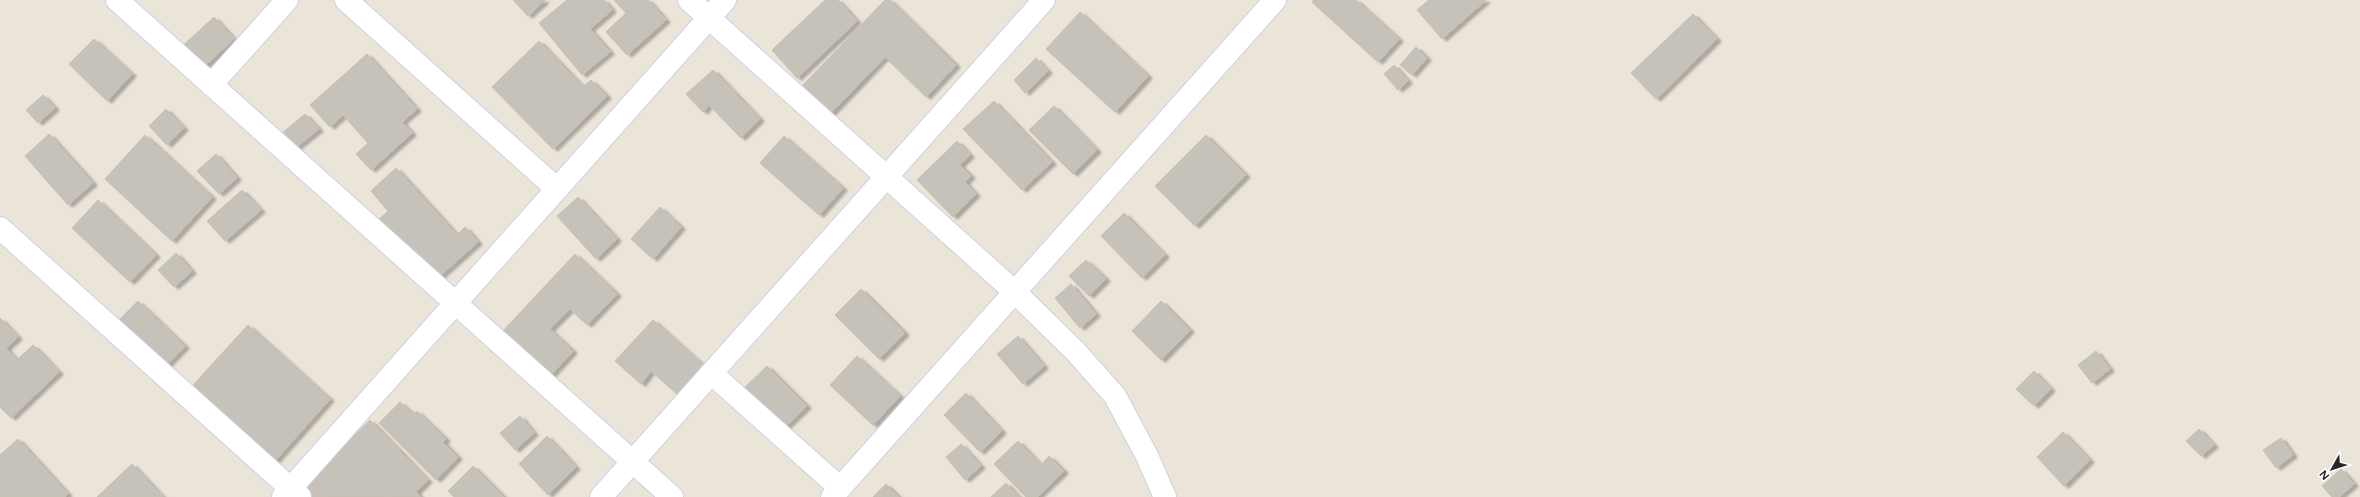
<svg xmlns="http://www.w3.org/2000/svg" width="2360" height="497" viewBox="0 0 2360 497" font-family="Figtree,sans-serif">
  <style>
    .building { fill: #c6c1b9; stroke: #c6c0b3; filter: url(#shadow) }
    .lines { fill: none; stroke-linecap: round; stroke-linejoin: round }
    .minor-casing { stroke: #ced1e2; stroke-width: 24 }
    .minor { stroke: #fff; stroke-width: 22 }
  </style>
  <defs>
    <filter id="shadow"><feDropShadow dx="4.5" dy="2.5" stdDeviation="1" flood-color="#0004"/></filter>
  </defs>
  <rect width="100%" height="100%" fill="#ebe4d9"/>
  <!-- building -->
  <path class="building" d="M513 0H545L528 16Z
    M567 0H604L612 10 590 29 610 52 582 75 539 23Z
    M614 0H648L666 20 627 55 606 32 626 13Z
    M825 0H838L857 21 797 78 772 50Z
    M885 0H890L956 65 926 97 885 57 830 114 802 86Z
    M1314 0H1356L1399 39 1378 62 1312 2Z
    M1429 0H1486L1442 39 1417 10Z
    M1080 12 1148 76 1115 112 1046 49Z
    M1693 14 1717 39 1656 99 1631 73Z
    M214 17 234 39 197 73 177 51Z
    M94 39 132 74 107 101 69 64Z
    M539 41 583 87 591 80 607 96 553 149 492 87Z
    M1416 47 1427 58 1412 75 1400 65Z
    M367 54 417 109 402 122 412 133 371 170 356 154 368 143 343 115 330 127 310 105Z
    M1036 58 1048 71 1025 93 1014 80Z
    M1394 65 1408 81 1398 90 1384 74Z
    M713 70 760 119 741 138 709 105 703 112 686 94Z
    M43 95 55 108 38 123 26 110Z
    M994 101 1052 162 1022 190 963 129Z
    M1054 106 1097 150 1073 174 1029 130Z
    M166 109 184 128 167 145 149 126Z
    M305 114 319 129 288 154 275 139Z
    M49 134 93 183 68 205 25 156Z
    M145 135 212 197 172 241 105 179Z
    M1206 135 1246 175 1195 226 1155 186Z
    M784 136 843 188 819 215 760 163Z
    M957 141 970 155 960 165 971 176 965 182 976 194 953 217 917 180Z
    M216 154 237 178 219 194 197 171Z
    M396 168 457 235 465 227 478 242 429 286 374 224 388 211 371 191Z
    M242 190 261 210 225 241 207 221Z
    M578 197 617 239 596 259 557 216Z
    M98 200 156 255 130 282 72 228Z
    M660 207 681 227 653 259 631 239Z
    M1124 213 1165 255 1142 278 1101 236Z
    M176 253 192 271 174 287 158 270Z
    M575 254 617 294 587 325 570 309 550 329 573 351 550 376 502 332Z
    M1086 260 1106 279 1089 296 1069 276Z
    M1071 284 1096 314 1080 328 1055 298Z
    M861 289 905 333 879 359 835 315Z
    M138 301 185 346 160 372 113 326Z
    M1161 301 1190 330 1161 360 1132 331Z
    M0 318 18 337 6 348 17 360 33 345 59 372 11 418 0 407Z
    M653 320 703 365 677 394 651 371 641 384 615 361Z
    M248 325 330 399 266 471 183 396Z
    M1018 336 1044 366 1023 384 997 354Z
    M2096 351 2110 369 2092 383 2078 365Z
    M857 356 900 396 873 425 830 385Z
    M767 366 807 406 778 434 739 393Z
    M2034 371 2051 389 2034 406 2016 389Z
    M966 393 1002 431 980 452 944 415Z
    M400 402 413 414 417 411 446 439 443 442 458 457 436 480 379 423Z
    M520 416 534 433 515 450 500 433Z
    M370 420 428 480 416 492 421 497 292 496Z
    M2199 429 2214 445 2201 456 2186 441Z
    M2063 432 2090 460 2064 486 2037 457Z
    M547 436 576 467 548 495 519 464Z
    M2281 438 2293 455 2276 468 2263 450Z
    M18 439 68 494 64 497H0V455Z
    M1018 441 1041 465 1049 456 1064 471 1037 497H1026L994 464Z
    M961 444 981 466 965 480 946 457Z
    M132 464 163 497H97Z
    M473 466 504 497H454L448 491Z
    M2341 469 2354 484 2339 497H2332L2322 486Z
    M1006 483 1019 497H991Z
    M886 484 899 497H873Z"/>
  <g class="lines">
    <!-- minor casing -->
    <g class="minor-casing">
      <path id="minor" d="M117 0 672 497
        M346 0 557 189
        M689 0 1015 292 1076 352 1115 396 1147 456 1165 497
        M211 85 287 0
        M0 228 300 497
        M711 373 840 488
        M283 497 725 0
        M601 497 1044 0
        M832 497 1275 0"/>
    </g>
    <!-- minor -->
    <use href="#minor" class="minor"/>
  </g>
  <!-- north arrow -->
  <g transform="translate(2332 469) rotate(231)" stroke="#ffffff" stroke-width="3" paint-order="stroke">
  <path d="M0-3L7 15L0 10L-7 15Z" fill="#282828"/>
  <text y="-6" font-size="11" font-weight="bold" text-anchor="middle" fill="#282828">N</text>
  </g>
</svg>
